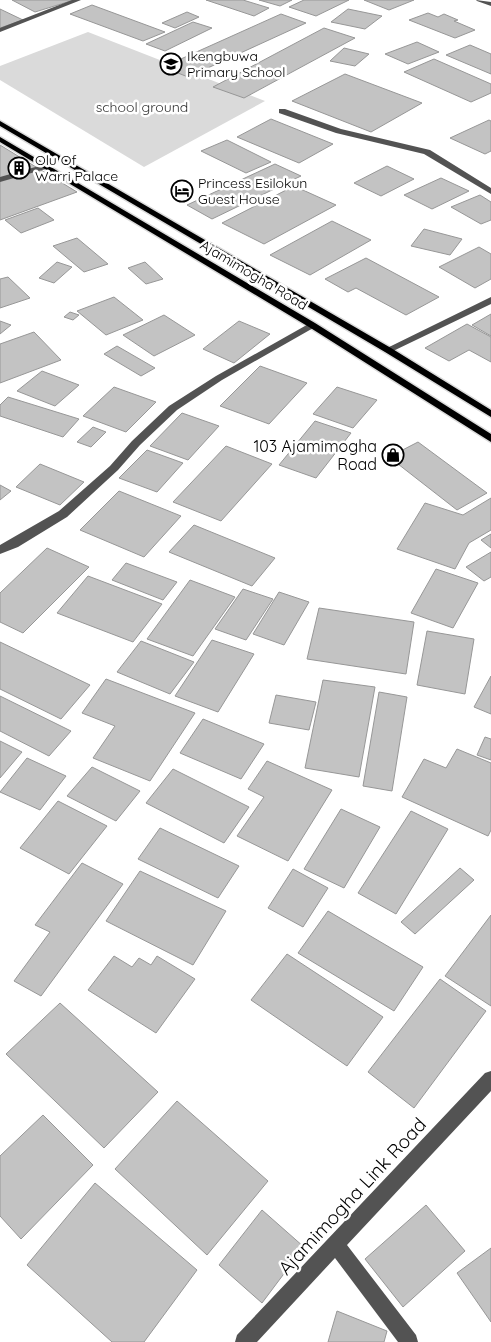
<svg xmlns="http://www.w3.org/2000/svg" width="491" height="1342" viewBox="0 0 491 1342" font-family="Quicksand,sans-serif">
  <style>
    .green { fill: #dadada }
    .building { fill: #c3c3c3; stroke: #979797 }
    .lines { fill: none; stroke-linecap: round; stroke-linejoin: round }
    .major-casing { stroke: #dbdbdb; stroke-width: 3 }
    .minor { fill: #535353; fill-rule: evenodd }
    .major { fill: #000; fill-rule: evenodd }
    .labels { text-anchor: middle; stroke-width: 5; stroke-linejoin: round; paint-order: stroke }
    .far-poi-label { font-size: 14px; fill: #000; stroke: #fff; text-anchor: start }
    .far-park-label { font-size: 14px; fill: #313131; stroke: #fff }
    .far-street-label { font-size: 14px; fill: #000; stroke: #fff }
    .poi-label { font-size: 16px; fill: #000; stroke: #fff; text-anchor: end }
    .near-street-label { font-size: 19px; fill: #000; stroke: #fff }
  </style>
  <rect width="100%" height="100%" fill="#fff"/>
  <!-- green -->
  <path class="green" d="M88 32 265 101 144 167 0 80V66Z"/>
  <!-- building -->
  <path class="building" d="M12 0H74L35 12Z
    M206 0H243L269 8 254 16Z
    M259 0H292L280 6Z
    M304 0H349L316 16 289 7Z
    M364 0H414L389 10Z
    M92 5 165 32 143 41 70 14Z
    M0 9 23 20 0 28Z
    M348 9 382 16 365 29 331 22Z
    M187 12 199 17 175 28 162 23Z
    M428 13 438 17 444 14 458 20 454 21 475 30 455 38 409 20Z
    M281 14 306 23 188 77 163 67Z
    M193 22 212 28 165 51 146 44Z
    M324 28 355 38 244 98 213 87Z
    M417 42 439 52 408 64 385 54Z
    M470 45 491 54V74L446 55Z
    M344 48 369 54 355 66 330 61Z
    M434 59 491 84V93L471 102 404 72Z
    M345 74 422 103 371 132 292 101Z
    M271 119 333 144 299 163 237 137Z
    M489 120 491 121V151L485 154 450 138Z
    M227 140 271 162 246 173 201 151Z
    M0 145 77 192 0 220Z
    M275 164 301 176 212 219 187 205Z
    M387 166 414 179 381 196 354 183Z
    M441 178 469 191 432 209 404 195Z
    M294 186 336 205 264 244 222 223Z
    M480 195 491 202V220L481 224 451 207Z
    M38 208 54 220 21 233 5 220Z
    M332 221 371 240 310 275 270 255Z
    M424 229 462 239 450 255 411 246Z
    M77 238 108 264 84 272 53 246Z
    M479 247 491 254V279L475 288 439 267Z
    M366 258 439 297 406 315 356 288 348 292 325 279Z
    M57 262 72 267 54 283 39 278Z
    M145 262 163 279 146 284 128 268Z
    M8 277 30 298 0 308V279Z
    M114 297 143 320 106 335 77 311Z
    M70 312 79 315 73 320 64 317Z
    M491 314V336L472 325Z
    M164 315 195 335 154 356 123 335Z
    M0 321 11 325 0 334Z
    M239 321 270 334 234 363 203 349Z
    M467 324 491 337V362L469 350 449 361 425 348Z
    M34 332 61 360 0 383V344Z
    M117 346 155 368 141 376 104 354Z
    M260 366 307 383 269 424 220 406Z
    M42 371 79 385 55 406 17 391Z
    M114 387 156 402 126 432 83 416Z
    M337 387 377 400 353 428 313 414Z
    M8 397 79 419 63 437 0 416V405Z
    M182 413 219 426 188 460 150 446Z
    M315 421 351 433 316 478 279 465Z
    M93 427 106 432 91 447 77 442Z
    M418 442 487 493 457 510 389 457Z
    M226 446 272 464 221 521 173 502Z
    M147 450 183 463 157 492 119 478Z
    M40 464 84 482 60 505 16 487Z
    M0 485 11 491 0 500Z
    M119 491 181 516 144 557 80 530Z
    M491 498V530L469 543 455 569 397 549 425 503 463 515Z
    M194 525 275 558 252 586 169 552Z
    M491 534V548L481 540Z
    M47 548 89 567 23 633 0 622V593Z
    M491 552V577L484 581 466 567Z
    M126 563 177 582 163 600 112 580Z
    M436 569 478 583 453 628 411 613Z
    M88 576 162 604 133 642 57 613Z
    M190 580 235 597 193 656 147 639Z
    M243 589 273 599 246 640 215 629Z
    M279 592 309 602 284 645 253 634Z
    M319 608 414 622 406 674 307 659Z
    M427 631 474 639 465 694 417 685Z
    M212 640 254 654 218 712 175 696Z
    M141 641 194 662 170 694 117 672Z
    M0 642 90 685 61 719 0 689Z
    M491 676V714L474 707Z
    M106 679 195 713 150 781 93 758 115 726 82 713Z
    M323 680 375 687 359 777 305 768Z
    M379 692 407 697 392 791 363 786Z
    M276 695 316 702 309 730 269 723Z
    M0 696 71 731 49 756 0 731Z
    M203 719 264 744 241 779 180 753Z
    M485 737 491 739V760L477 755Z
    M0 741 22 752 0 778Z
    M457 749 491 763V830L488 836 402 797 424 759 446 768Z
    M27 758 66 776 40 810 0 792Z
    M267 761 332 790 288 861 237 836 264 797 248 789Z
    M92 767 140 791 116 821 67 796Z
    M173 769 249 807 224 843 146 803Z
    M58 801 107 826 69 874 20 848Z
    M341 809 380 827 344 888 304 869Z
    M411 811 448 829 396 914 358 893Z
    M160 828 239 866 218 898 138 859Z
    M82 863 123 884 41 996 14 981 50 932 35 925Z
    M460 868 474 880 415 934 401 922Z
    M293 869 328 888 303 927 268 908Z
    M140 871 226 911 193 965 106 921Z
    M328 911 423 967 394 1011 298 953Z
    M491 915V1006L445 976Z
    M287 954 383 1017 347 1066 251 1000Z
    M114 956 132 967 139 958 151 965 157 956 195 979 156 1033 88 990Z
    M440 979 486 1011 414 1108 368 1072Z
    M60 1003 158 1092 104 1148 6 1054Z
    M177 1101 268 1181 207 1255 115 1169Z
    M43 1115 93 1165 21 1239 0 1216V1156Z
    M95 1183 197 1270 144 1342H112L27 1265Z
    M426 1205 465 1251 403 1307 365 1259Z
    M262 1210 304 1247 262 1303 219 1265Z
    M491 1248V1322L457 1273Z
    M337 1311 387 1331 384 1342H328Z"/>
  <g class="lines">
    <!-- major casing -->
    <g class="major-casing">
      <path id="major" d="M0 121 391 348 491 410V417L385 352 0 126Z
        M0 137 315 323 491 434V442L309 327 0 142Z"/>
    </g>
    <!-- minor -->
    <path class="minor" d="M72 0H81L0 32V28Z
      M476 0 491 2V6L477 1Z
      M279 109H285L341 129 430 150 491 188V194L424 154 336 133 279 113Z
      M46 164H49V168L0 182V177Z
      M491 297V304L391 352 388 353 383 350Z
      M312 322 317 325 315 327 222 380 177 410 140 445 118 470 67 517 18 547 0 554V545L59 511 110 466 132 441 169 406 216 376Z
      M491 1071V1091L347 1245 416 1335 418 1342H398L335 1258 257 1342H235L237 1335 485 1073Z"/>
    <!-- major -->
    <use href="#major" class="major"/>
  </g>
  <!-- icons -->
  <defs>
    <g id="school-ring" transform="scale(1.125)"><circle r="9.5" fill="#fff" stroke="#000" stroke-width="1.5"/><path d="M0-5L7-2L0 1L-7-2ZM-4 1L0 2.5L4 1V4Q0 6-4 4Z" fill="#000"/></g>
    <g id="building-ring" transform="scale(1.125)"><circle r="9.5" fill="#fff" stroke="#000" stroke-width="1.5"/><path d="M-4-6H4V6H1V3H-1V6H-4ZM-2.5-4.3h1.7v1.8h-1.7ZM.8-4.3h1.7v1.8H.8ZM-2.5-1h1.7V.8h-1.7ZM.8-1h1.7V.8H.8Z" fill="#000"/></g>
    <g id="hotel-ring" transform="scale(1.125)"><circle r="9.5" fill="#fff" stroke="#000" stroke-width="1.5"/><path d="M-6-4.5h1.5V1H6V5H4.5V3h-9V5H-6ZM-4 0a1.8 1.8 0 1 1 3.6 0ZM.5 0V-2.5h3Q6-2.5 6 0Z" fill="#000"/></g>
    <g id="shop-ring" transform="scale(1.125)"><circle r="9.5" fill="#fff" stroke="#000" stroke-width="1.5"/><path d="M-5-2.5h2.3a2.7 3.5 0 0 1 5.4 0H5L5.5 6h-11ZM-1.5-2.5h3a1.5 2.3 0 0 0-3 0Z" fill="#000"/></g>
  </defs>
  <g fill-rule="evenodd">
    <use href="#school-ring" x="171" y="64"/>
    <use href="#building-ring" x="19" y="168"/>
    <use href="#hotel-ring" x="182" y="191"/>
    <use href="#shop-ring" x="393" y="455"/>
  </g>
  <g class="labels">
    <!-- far-poi labels -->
    <g class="far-poi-label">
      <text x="187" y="61">Ikengbuwa<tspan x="187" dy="16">Primary School</tspan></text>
      <text x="35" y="165">Olu Of<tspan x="35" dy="16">Warri Palace</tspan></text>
      <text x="198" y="188">Princess Esilokun<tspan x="198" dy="16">Guest House</tspan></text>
    </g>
    <!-- far-park labels -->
    <g class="far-park-label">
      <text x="142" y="112">school ground</text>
    </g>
    <!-- far-street labels -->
    <g class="far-street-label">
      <text transform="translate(254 275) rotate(31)" y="5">Ajamimogha Road</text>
    </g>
    <!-- poi labels -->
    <g class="poi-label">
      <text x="377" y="452">103 Ajamimogha<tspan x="377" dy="18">Road</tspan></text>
    </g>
    <!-- near-street labels -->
    <g class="near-street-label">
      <text transform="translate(352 1196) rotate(-47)" y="7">Ajamimogha Link Road</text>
    </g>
  </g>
</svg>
